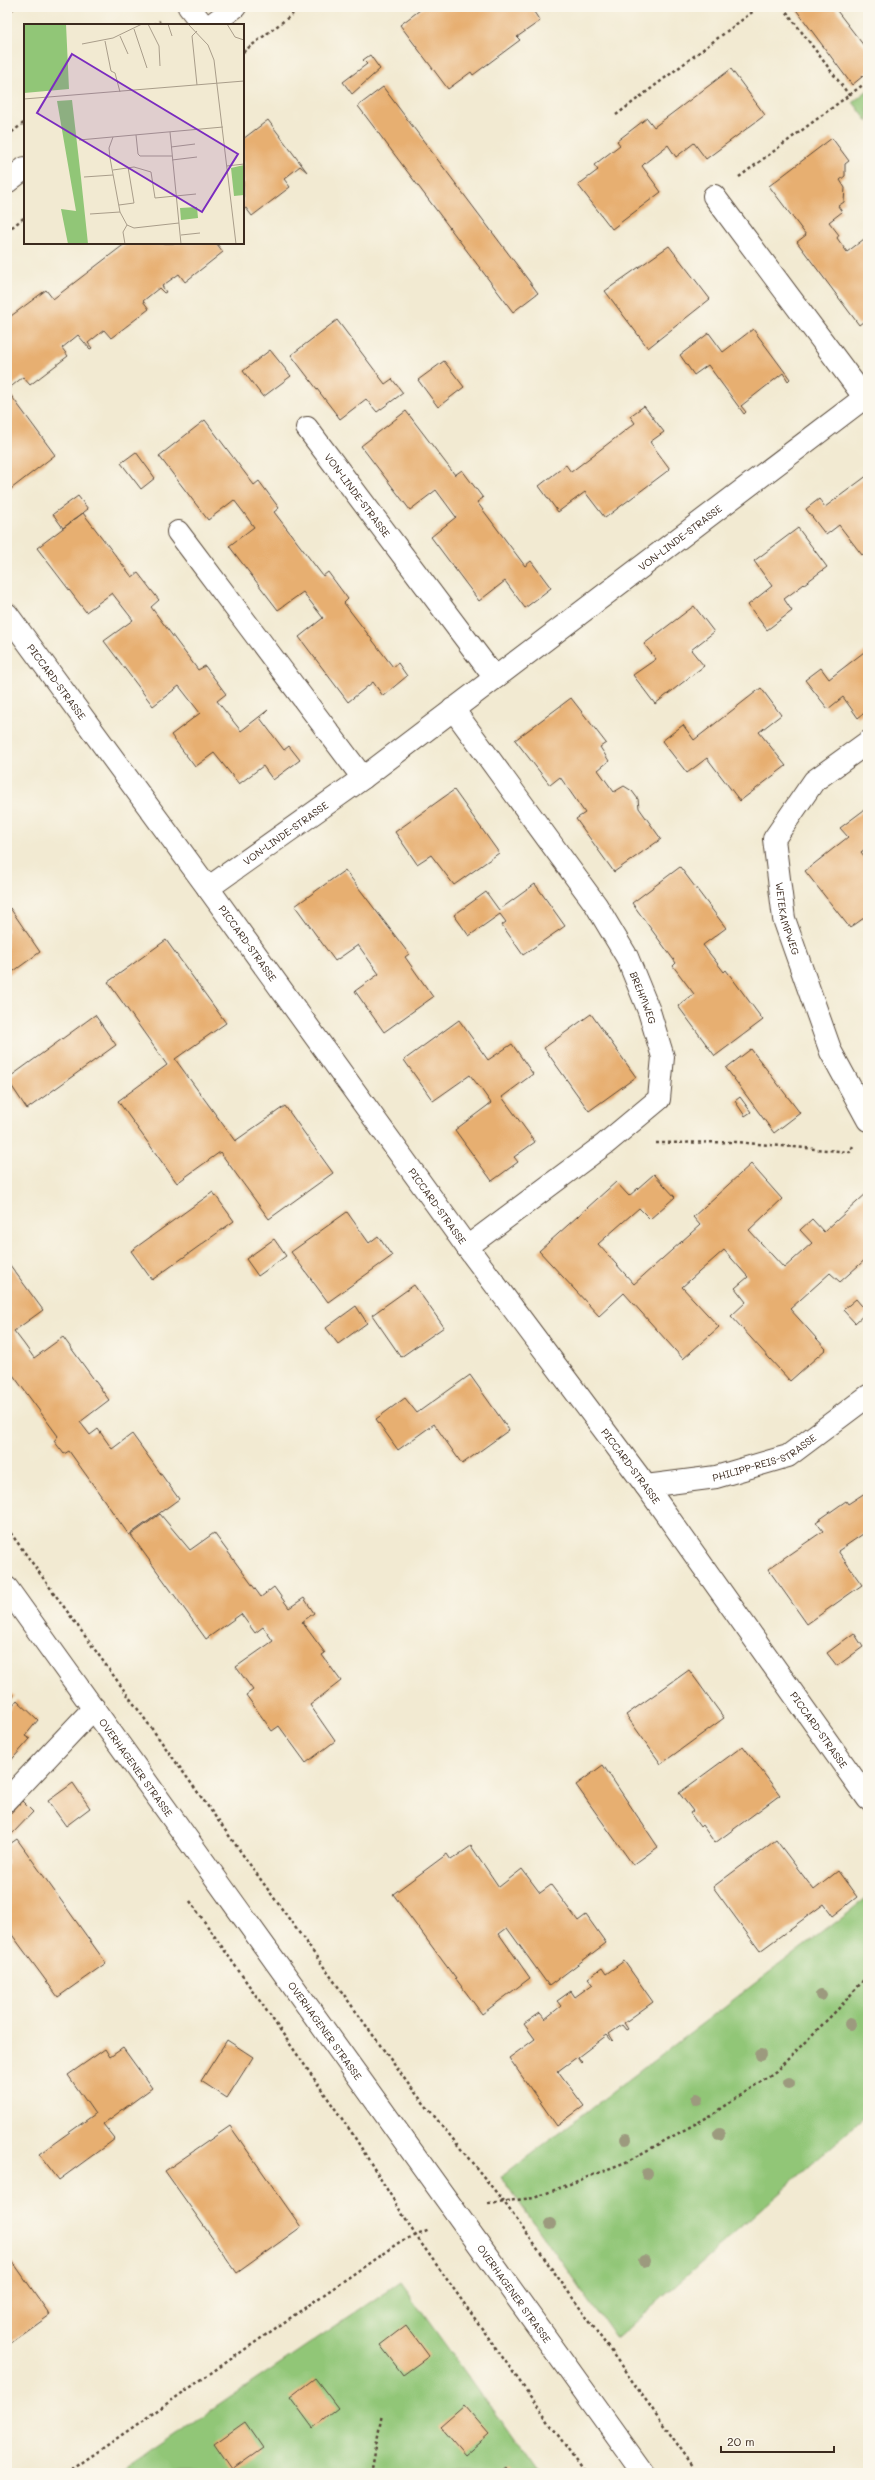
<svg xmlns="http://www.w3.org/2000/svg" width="875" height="2480" viewBox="0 0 875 2480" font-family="Mali,sans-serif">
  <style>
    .green { fill: #91c677; stroke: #66784a }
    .building { fill: #e7af71 }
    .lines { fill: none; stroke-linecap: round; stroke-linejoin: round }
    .minor-casing { stroke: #564739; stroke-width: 24 }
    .major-casing { stroke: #564739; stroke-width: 24 }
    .path { stroke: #564739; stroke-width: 2.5; stroke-dasharray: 3 3; stroke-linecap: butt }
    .minor { stroke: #fff; stroke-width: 22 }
    .major { stroke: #fff; stroke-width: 22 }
    .tree { fill: #9c9a7e }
    .labels { text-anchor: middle; stroke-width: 3; stroke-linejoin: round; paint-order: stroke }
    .street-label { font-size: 10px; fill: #3b2a1e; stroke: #fbf7ec }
    .inset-road { fill: none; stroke: #a99d8a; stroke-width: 1 }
    .view { fill: #7b2cbf; fill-opacity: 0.15; stroke: #7b2cbf; stroke-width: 2 }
    .inset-edge { fill: none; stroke: #3b2a1e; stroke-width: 2 }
  </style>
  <rect width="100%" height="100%" fill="#fbf7ec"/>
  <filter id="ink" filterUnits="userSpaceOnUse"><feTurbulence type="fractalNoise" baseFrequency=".025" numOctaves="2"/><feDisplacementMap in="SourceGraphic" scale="8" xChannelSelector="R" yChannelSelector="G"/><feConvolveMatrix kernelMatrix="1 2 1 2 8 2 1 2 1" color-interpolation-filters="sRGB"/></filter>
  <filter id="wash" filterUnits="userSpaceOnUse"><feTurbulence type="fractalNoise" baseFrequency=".012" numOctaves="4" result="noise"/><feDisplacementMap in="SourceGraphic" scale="16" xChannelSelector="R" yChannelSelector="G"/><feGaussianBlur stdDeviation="0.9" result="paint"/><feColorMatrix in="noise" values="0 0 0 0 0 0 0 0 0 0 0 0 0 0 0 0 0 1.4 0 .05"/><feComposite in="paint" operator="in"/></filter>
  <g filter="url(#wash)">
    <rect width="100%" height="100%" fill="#f2ead2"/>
    <!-- green -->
    <path class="green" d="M868 90V122L853 102Z
      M868 1897V2114L616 2339 501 2177Z
      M400 2282 538 2473H119Z"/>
    <g id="blocks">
      <!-- building -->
      <path class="building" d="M7 7H17L7 14Z
        M424 7H540L534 12 540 21 517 37 520 40 473 75 471 72 448 89 400 25Z
        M794 7H834L868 51V72L852 85Z
        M370 55 380 69 352 94 343 82 367 64 363 60Z
        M731 69 765 115 706 159 694 143 676 157 668 145 645 163 642 166 661 192 612 229 578 185 598 170 594 165 620 145 617 141 647 118 654 127Z
        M383 87 538 293 513 312 358 106Z
        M268 120 307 172 300 166 284 179 290 187 252 216 246 208 243 210V139Z
        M832 138 849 161 845 164V176L840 180 845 188 844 202 838 206 842 212 829 222 839 235 837 238 847 252 868 236V318L859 325 797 242 806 235 769 186Z
        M126 243H218L217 244 223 252 185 282 179 274 162 286 166 292 164 293 159 288 143 301 149 309 111 338 104 330 88 343 92 348 90 349 78 335 62 348 68 356 30 385 23 377 7 390V319L46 290 53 299Z
        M669 246 710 299 648 348 605 291Z
        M337 320 385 384 392 379 403 393 377 412 366 399 340 419 291 355Z
        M753 329 790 379 788 381 783 373 741 406 746 412 744 414 708 365 694 375 680 355 709 333 723 352Z
        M270 350 291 376 263 397 243 371Z
        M444 361 464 387 438 407 418 380Z
        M7 390 55 455 7 492 9 488 7 485Z
        M644 406 664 432 650 442 670 469 605 518 585 492 558 512 539 486 566 465 571 472 635 423 630 416Z
        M406 411 455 475 462 470 483 498 477 502 525 566 531 561 551 588 525 608 505 581 479 601 431 537 456 517 436 490 410 510 361 446Z
        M205 420 254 485 259 481 279 508 274 512 323 576 328 572 348 599 344 603 393 667 398 663 407 676 383 696 373 682 348 702 299 637 323 618 303 592 278 610 229 546 254 527 244 513 234 500 208 520 159 456Z
        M136 452 155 478 141 489 121 463Z
        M868 475V550L862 555 839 525 826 535 806 509 819 499 825 507Z
        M78 496 88 509 63 528 53 514Z
        M83 513 132 577 138 573 159 600 151 607 198 670 205 666 226 694 217 701 241 731 268 710 260 718 284 750 289 746 300 760 273 780 263 766 239 784 214 753 195 767 171 735 200 713 179 686 153 706 104 641 133 620 112 593 86 612 37 548Z
        M798 528 827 567 784 599 792 611 767 630 748 605 772 586 754 561Z
        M694 606 714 632 691 650 704 666 655 704 633 675 656 659 644 644Z
        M868 649V710L858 718 843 697 828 709 805 680 821 668 829 679Z
        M761 688 781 715 759 732 786 766 740 801 707 758 687 773 662 741 683 725 694 740Z
        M571 698 606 743 600 747 609 761 598 770 614 792 624 786 632 791 638 799 639 808 661 839 614 872 576 819 585 813 560 777 550 785 515 740Z
        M454 790 499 853 454 885 431 855 417 864 395 832Z
        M868 807V847L861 852 868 861V915L850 928 805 871 848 837 840 828Z
        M680 867 726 928 703 945 724 972 726 970 763 1020 715 1056 678 1006 694 994 673 966 676 963 632 903Z
        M345 870 409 954 405 957 433 997 384 1032 355 991 379 974 358 945 335 961 295 906Z
        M535 884 565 926 523 955 502 925 506 922 500 914 469 936 454 915 486 892 499 910Z
        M10 908 40 952 7 976V910Z
        M166 940 226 1023 175 1059 235 1141 285 1106 333 1173 269 1219 220 1152 177 1183 118 1101 167 1065 108 982Z
        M591 1014 636 1077 589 1111 544 1048Z
        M95 1015 116 1045 27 1109 7 1079Z
        M459 1020 488 1060 512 1044 533 1074 502 1097 535 1142 514 1157 518 1162 492 1181 455 1130 491 1103 481 1089 470 1075 433 1101 404 1060Z
        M751 1049 800 1113 774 1133 726 1068Z
        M740 1097 751 1112 745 1116 735 1101Z
        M751 1164 782 1199 749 1230 784 1268 812 1243 800 1230 812 1219 824 1232 868 1192V1257L840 1282 830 1273 790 1309 826 1349 790 1381 731 1316 746 1302 735 1288 748 1277 724 1250 682 1287 719 1327 683 1359 624 1293 599 1316 539 1251 616 1182 629 1196 654 1174 675 1197 650 1219 639 1208 598 1244 634 1284 700 1225 693 1217Z
        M213 1192 234 1221 152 1280 131 1251Z
        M347 1212 369 1243 378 1236 392 1256 328 1302 291 1252Z
        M274 1239 286 1256 258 1276 246 1259Z
        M7 1261 43 1310 14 1331 24 1344 34 1358 63 1337 109 1400 80 1422 90 1435 98 1429 112 1449 132 1434 179 1499 129 1535 69 1451 64 1454 54 1441 58 1436 13 1375 7 1376Z
        M414 1285 444 1327 401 1357 372 1315Z
        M856 1299 867 1312 855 1323 843 1310Z
        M356 1306 367 1323 338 1344 326 1328Z
        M470 1375 509 1430 462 1464 434 1424 398 1450 376 1419 405 1398 417 1413Z
        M868 1491V1535L866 1532 838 1551 862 1585 807 1624 768 1569 823 1531 816 1522 846 1501 848 1504Z
        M160 1514 190 1550 214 1533 261 1597 274 1587 289 1608 304 1598 314 1613 302 1622 325 1653 322 1655 341 1681 310 1705 335 1741 306 1763 279 1726 272 1731 246 1695 253 1690 236 1667 273 1641 263 1627 255 1633 241 1614 206 1639 131 1535Z
        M854 1633 863 1647 837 1666 827 1653Z
        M689 1670 724 1718 661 1764 626 1715Z
        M7 1689 14 1696 7 1703Z
        M17 1700 38 1720 25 1736 30 1739 7 1765V1712Z
        M743 1746 780 1795 715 1843 702 1825 700 1827 690 1813 693 1811 679 1793Z
        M603 1765 658 1847 633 1865 576 1785Z
        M73 1783 90 1808 66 1826 48 1801Z
        M22 1801 33 1812 12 1834 7 1829V1817Z
        M17 1839 106 1963 58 1997 7 1928V1846Z
        M776 1840 814 1890 838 1871 857 1897 833 1916 824 1904 760 1951 713 1887Z
        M471 1846 499 1887 522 1869 540 1893 551 1885 578 1921 586 1915 606 1943 549 1986 507 1928 499 1934 530 1978 482 2014 393 1894 447 1854 451 1860Z
        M624 1961 653 2002 624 2023 628 2029 626 2030 622 2025 609 2034 613 2040 612 2041 607 2035 578 2057 582 2062 581 2063 577 2057 558 2071 584 2106 557 2126 509 2058 535 2039 524 2024 540 2013 545 2019 561 2006 557 2001 571 1991 575 1997 593 1984 588 1978 602 1968 606 1974Z
        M227 2040 253 2057 227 2098 201 2081Z
        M123 2048 152 2088 103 2124 115 2139 59 2180 39 2154 95 2114 68 2075 105 2049 110 2057Z
        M230 2126 301 2227 237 2273 165 2171Z
        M13 2262 50 2315 7 2346V2267Z
        M406 2325 429 2356 403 2375 380 2345Z
        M315 2378 338 2408 313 2428 290 2397Z
        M464 2405 489 2434 465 2455 440 2426Z
        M245 2422 263 2448 232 2470 214 2444Z
        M507 2467 511 2473H499Z"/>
    </g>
  </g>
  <g filter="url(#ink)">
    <use href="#blocks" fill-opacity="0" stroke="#564739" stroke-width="1"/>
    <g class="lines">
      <!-- minor casing -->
      <g class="minor-casing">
        <g id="minor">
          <path d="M189 7 203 25"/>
          <path d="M211 25 235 7"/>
          <path d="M7 182 25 168"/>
          <path d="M714 196 868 402"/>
          <path id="s1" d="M307 428 495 678"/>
          <path d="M178 532 363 778"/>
          <path id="s2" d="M7 614 208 888 467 1247 646 1486 868 1799"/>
          <path id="s3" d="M453 709 596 905 627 957 649 1011 663 1057 659 1099 605 1144 467 1247"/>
          <path id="s4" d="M868 742 814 781 774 839 784 919 831 1052 868 1120"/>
          <path id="s5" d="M208 888 363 778 868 395"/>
          <path id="s6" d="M646 1486 716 1477 788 1456 868 1396"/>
          <path d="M7 1800 94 1708"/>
        </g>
      </g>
      <!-- major casing -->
      <g class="major-casing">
        <g id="major">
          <path id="s7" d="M7 1588 643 2473"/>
        </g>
      </g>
      <!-- path -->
      <path class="path" d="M783 7 849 95
        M154 25 160 21
        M243 52 302 7
        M616 115 759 7
        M7 136 25 122
        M739 177 868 81
        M7 231 25 217
        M656 1143 736 1142 850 1152 853 1146
        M7 1528 409 2085 504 2202 698 2473
        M190 1901 352 2133 416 2236 585 2473
        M488 2203 534 2198 626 2162 715 2113 776 2071 839 2008 868 1975
        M67 2473 401 2241 430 2230
        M371 2473 382 2414"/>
      <!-- minor -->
      <use href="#minor" class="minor"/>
      <!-- major -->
      <use href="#major" class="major"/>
    </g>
    <!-- trees -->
    <g class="tree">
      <circle cx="821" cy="1995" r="6"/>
      <circle cx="850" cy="2024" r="6"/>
      <circle cx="761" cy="2055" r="6"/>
      <circle cx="789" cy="2083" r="6"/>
      <circle cx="697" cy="2099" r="6"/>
      <circle cx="719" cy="2134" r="6"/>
      <circle cx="626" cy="2139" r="6"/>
      <circle cx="647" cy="2174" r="6"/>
      <circle cx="550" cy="2224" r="6"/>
      <circle cx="644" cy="2261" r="6"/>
    </g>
  </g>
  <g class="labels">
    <!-- street labels -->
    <g class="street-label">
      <text dy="4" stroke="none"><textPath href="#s1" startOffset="84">VON-LINDE-STRASSE</textPath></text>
      <text dy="4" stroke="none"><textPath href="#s5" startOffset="588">VON-LINDE-STRASSE</textPath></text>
      <text dy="4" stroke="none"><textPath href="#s2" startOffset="84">PICCARD-STRASSE</textPath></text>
      <text dy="4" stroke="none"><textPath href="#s5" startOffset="95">VON-LINDE-STRASSE</textPath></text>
      <text dy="4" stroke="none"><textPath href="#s4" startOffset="218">WETEKAMPWEG</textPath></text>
      <text dy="4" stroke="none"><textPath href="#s2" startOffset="408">PICCARD-STRASSE</textPath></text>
      <text dy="4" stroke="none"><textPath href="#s3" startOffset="347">BREHMWEG</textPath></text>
      <text dy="4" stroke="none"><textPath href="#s2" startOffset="732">PICCARD-STRASSE</textPath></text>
      <text dy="4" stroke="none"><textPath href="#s6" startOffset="123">PHILIPP-REIS-STRASSE</textPath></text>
      <text dy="4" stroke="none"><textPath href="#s2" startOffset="1056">PICCARD-STRASSE</textPath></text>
      <text dy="4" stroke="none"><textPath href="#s2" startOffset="1380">PICCARD-STRASSE</textPath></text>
      <text dy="4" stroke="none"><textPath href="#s7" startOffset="221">OVERHAGENER STRASSE</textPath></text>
      <text dy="4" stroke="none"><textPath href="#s7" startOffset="545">OVERHAGENER STRASSE</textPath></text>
      <text dy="4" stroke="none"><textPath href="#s7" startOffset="869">OVERHAGENER STRASSE</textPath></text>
    </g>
  </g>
  <!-- overview -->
  <g transform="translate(24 24)">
    <rect width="220" height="220" fill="#f2ead2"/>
    <path d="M0 0H42L45 65 0 69ZM48 76 57 154 64 220H44L37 185 52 187 33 77ZM220 141V171L210 172 207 144ZM173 183 174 194 157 196 156 184Z" fill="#91c677"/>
    <path class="inset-road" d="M124 0 135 22 136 42M144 0 148 12M164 0 184 21 190 36 212 220M203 0 211 13 220 16M110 5 123 44M96 12 104 30M81 17 87 47 91 49 96 68M58 20 89 14 118 0M173 61 168 12 173 7M0 75 220 57M146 108 157 220M112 111 114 130 116 132H148M89 113 85 124 86 134 96 188 103 201 99 208 101 220M55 116 199 103M147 123 171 120M148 136 173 133M203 142 220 140M89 146 110 143 127 148 131 174 172 170M60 153 89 151M95 181 110 179 104 143M66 190 96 188M103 201 110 204 155 199M157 211 176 209"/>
    <path class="view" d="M48 30 214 130 178 188 13 89Z"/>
    <rect width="220" height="220" class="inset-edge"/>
  </g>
  <!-- margin -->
  <rect width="875" height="2480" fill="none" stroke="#fbf7ec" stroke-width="24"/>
  <!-- scale -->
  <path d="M721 2446v6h113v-6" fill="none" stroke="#3b2a1e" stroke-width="2"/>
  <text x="727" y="2446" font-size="12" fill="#3b2a1e" stroke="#fbf7ec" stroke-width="3" paint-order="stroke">20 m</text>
</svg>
